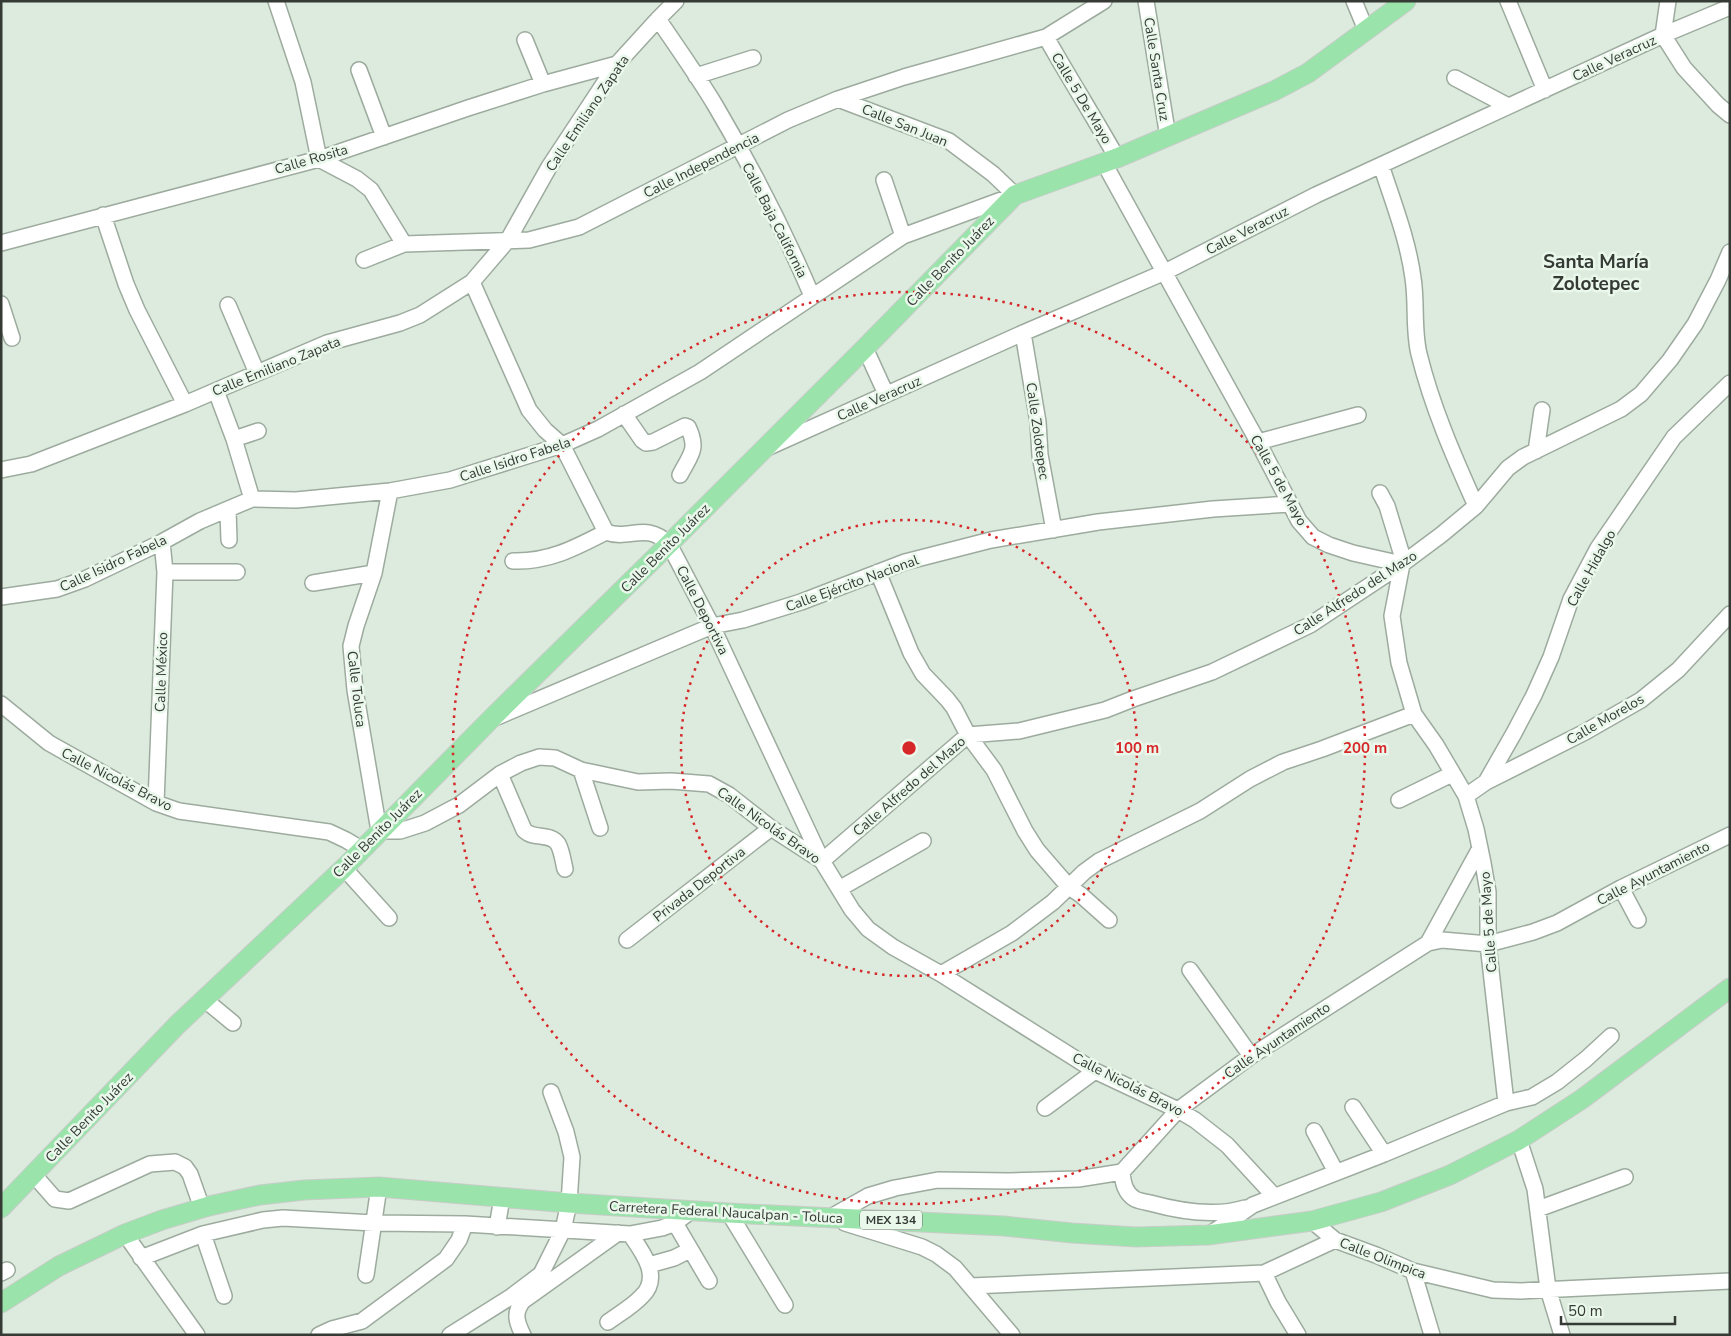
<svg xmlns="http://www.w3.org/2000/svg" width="1731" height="1336" viewBox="0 0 1731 1336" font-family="'Nunito Sans',sans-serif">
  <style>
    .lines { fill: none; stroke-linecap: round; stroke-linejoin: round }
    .minor-casing { stroke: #9dab9f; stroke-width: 18 }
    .major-casing { stroke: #caccca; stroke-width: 21 }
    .minor { stroke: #fff; stroke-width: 15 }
    .major { stroke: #9ae3ab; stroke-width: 19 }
    .ring { fill: none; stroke: #d62828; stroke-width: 2.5; stroke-dasharray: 2.5 5 }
    .labels { text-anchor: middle; stroke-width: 5; stroke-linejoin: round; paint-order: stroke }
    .shield { fill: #eaf8eb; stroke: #6b736c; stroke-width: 1 }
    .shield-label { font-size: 12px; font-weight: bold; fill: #353a35 }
    .street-label { font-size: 14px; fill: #353a35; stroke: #eaf8eb }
    .district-label { font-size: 19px; font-weight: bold; fill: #353a35; stroke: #eaf8eb }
    .centre { fill: #d62828; stroke: #eaf8eb; stroke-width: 2.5 }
    .ring-label { font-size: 15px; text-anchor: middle; font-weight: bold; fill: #d62828; stroke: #eaf8eb; stroke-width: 5; stroke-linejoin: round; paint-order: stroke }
  </style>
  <rect width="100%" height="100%" fill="#ddebde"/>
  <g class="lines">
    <!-- minor casing -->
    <g class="minor-casing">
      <path id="minor" d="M276 1 303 82 319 159 357 179 371 190 404 244
        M1146 1 1168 137
        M1354 1 1366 30
        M1508 1 1545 90
        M1668 1 1663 35 1684 68 1718 105 1730 115
        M658 19C677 47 697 75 715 105 751 166 784 230 812 296
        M1046 37C1069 78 1094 117 1117 158
        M525 40 543 84
        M359 70 384 137
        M696 76 753 58
        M1455 78 1508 106
        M1104 163 1258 442 1299 521 1313 537 1329 545 1353 553 1402 564 1392 616 1399 663 1414 714 1436 745 1466 796 1476 829 1483 863 1488 892V944L1506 1103
        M1381 165C1393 202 1408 240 1413 278 1417 303 1413 329 1419 354 1432 407 1454 457 1476 506
        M884 180 903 236
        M103 215 126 284 137 310 185 404
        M1 243 319 159 468 108 543 84 617 64
        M364 260 404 244 529 240 579 227 788 120 838 99 904 77 1046 37 1104 1
        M472 282 529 410 545 430 562 445 606 532C630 541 645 521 669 544L712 626 822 861 852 910 868 929 893 947 941 974 1095 1071 1178 1110 1195 1120 1227 1145 1274 1196
        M1 304 12 338
        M228 305 257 373
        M1023 333 1038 422 1040 455 1054 530
        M865 348 886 394
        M216 391 234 439 252 499
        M624 414 642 440 646 443 653 442 685 426 688 427C699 450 690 455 680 475
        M234 439 258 431
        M1258 442 1358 415
        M769 447 1023 333 1165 272 1316 195 1663 35 1730 7
        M1536 451 1542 410
        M1 470 31 464 185 404 327 343 400 323 420 315 472 282 508 240 549 167 617 64 658 19 676 1
        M390 491 374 573 356 626 351 646 355 690 379 831H400L425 823 459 805 500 774 521 763 539 757 555 758 581 770 638 782 671 781 709 784 729 795 771 828 822 861
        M1380 493 1387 506 1404 562
        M228 510 229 540
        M513 561C549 562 575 548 606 532
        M165 572H237
        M878 572 911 653 923 674 947 699 954 708 968 735 994 770 1025 831 1037 850 1069 887 1081 895 1109 920
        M313 583 374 573
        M1 597 57 589 85 579 162 542 200 521 252 499 296 500 390 491 450 480 562 445 598 429 700 372 903 236 1015 195 993 174 949 141 838 99
        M1 704 49 743 156 803 179 811 329 832 346 840 361 849
        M497 717 712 626 743 620 801 602 905 562 991 540 1098 522 1213 509 1290 504
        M581 770 600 828
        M500 774 524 830C533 840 550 832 558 844 562 851 563 861 565 869
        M1486 782 1585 732 1641 700 1678 670 1730 614
        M1466 796 1486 782 1514 733 1534 695 1551 657 1571 599 1598 548 1674 437 1730 383
        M1399 800 1452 774
        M156 803 165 572 162 542
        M822 861 968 735 1019 731 1105 710 1133 699 1212 672 1310 625 1402 564 1441 535 1476 506 1508 468 1523 457 1621 409 1641 394 1670 360 1695 324 1718 280 1730 252
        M344 868 389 918
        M1621 888 1638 920
        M839 889 923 841
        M627 940 771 828
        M1428 943 1480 848
        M1190 970 1251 1056
        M941 974 1012 933 1053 902 1084 872 1099 861 1200 811 1250 779 1283 762 1322 749 1414 714
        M204 999 233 1023
        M1353 1107 1384 1154
        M1045 1108 1095 1071
        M1314 1131 1336 1172
        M1519 1140 1535 1189 1548 1289 1562 1335
        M1122 1172C1123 1183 1125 1193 1135 1199 1139 1201 1145 1202 1150 1203 1179 1211 1216 1217 1245 1208
        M34 1175 55 1199 69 1201 150 1164 175 1162 185 1167 190 1174 202 1208
        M1538 1209 1625 1177
        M729 1213 785 1305
        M829 1218 868 1196 895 1188 938 1180 1008 1181 1078 1179 1122 1172 1178 1110 1251 1056 1428 943 1442 940 1488 944 1533 932 1557 923 1621 888 1730 835
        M1312 1221 1335 1240 1376 1255 1413 1271 1493 1290 1521 1291 1730 1281
        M675 1223 709 1281
        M845 1223 922 1247 936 1254 955 1268 1012 1335
        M497 1227 502 1198
        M125 1234 197 1335
        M203 1234 224 1296
        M1209 1235 1253 1205 1384 1154 1506 1103 1532 1097 1557 1082 1586 1059 1611 1036
        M141 1258 203 1234 263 1220 283 1218 374 1223 465 1224 630 1234 662 1228 675 1223 691 1211
        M649 1265 674 1258 690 1250
        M1413 1271 1432 1335
        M1 1273 7 1270
        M1264 1273 1278 1302 1298 1335
        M366 1275 379 1187
        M971 1286 1264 1273 1335 1240
        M608 1322C619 1314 633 1306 642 1296 662 1277 642 1251 630 1234
        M319 1335 332 1329 362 1321 446 1259 459 1240 465 1224
        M450 1335 512 1296 541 1274 563 1230 569 1203 572 1157 566 1132 551 1092
        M523 1335C517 1323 513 1313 523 1301L618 1233"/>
    </g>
    <!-- major casing -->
    <g class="major-casing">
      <path id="major" d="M1 1208 177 1025 344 868 491 719 669 544 865 348 1015 195 1117 158 1274 91 1308 73 1406 1
        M1 1303 59 1266 125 1234 162 1220 209 1206 260 1195 304 1190 379 1187 569 1203 729 1213 1004 1226 1072 1233 1136 1237 1208 1235 1312 1221 1381 1202 1450 1175 1519 1140 1582 1099 1730 988"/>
    </g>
    <!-- minor -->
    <use href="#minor" class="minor"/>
    <!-- major -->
    <use href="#major" class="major"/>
  </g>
  <!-- distance rings -->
  <g class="ring">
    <circle cx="909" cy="748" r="228"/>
    <circle cx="909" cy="748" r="456"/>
  </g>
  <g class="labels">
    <!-- shield labels -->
    <rect class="shield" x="860" y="1210.5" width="62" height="19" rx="4"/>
    <g class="shield-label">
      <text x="891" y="1224">MEX 134</text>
    </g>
    <!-- street labels -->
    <g class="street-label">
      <text transform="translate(1614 58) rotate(-25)" y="5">Calle Veracruz</text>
      <text transform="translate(1157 69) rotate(81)" y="5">Calle Santa Cruz</text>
      <text transform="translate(1082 98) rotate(59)" y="5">Calle 5 De Mayo</text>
      <text transform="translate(587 113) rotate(-56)" y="5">Calle Emiliano Zapata</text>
      <text transform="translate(905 125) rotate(22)" y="5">Calle San Juan</text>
      <text transform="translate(311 159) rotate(-16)" y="5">Calle Rosita</text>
      <text transform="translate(701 165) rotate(-27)" y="5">Calle Independencia</text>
      <text transform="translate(775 220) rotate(63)" y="5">Calle Baja California</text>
      <text transform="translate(1247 230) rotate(-27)" y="5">Calle Veracruz</text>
      <text transform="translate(950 261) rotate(-46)" y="5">Calle Benito Juárez</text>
      <text transform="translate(276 366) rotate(-22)" y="5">Calle Emiliano Zapata</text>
      <text transform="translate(879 398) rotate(-24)" y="5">Calle Veracruz</text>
      <text transform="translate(1038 431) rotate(82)" y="5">Calle Zolotepec</text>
      <text transform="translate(515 459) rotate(-18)" y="5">Calle Isidro Fabela</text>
      <text transform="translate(1279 480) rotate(61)" y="5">Calle 5 de Mayo</text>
      <text transform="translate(665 548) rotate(-45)" y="5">Calle Benito Juárez</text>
      <text transform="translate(113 563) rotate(-25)" y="5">Calle Isidro Fabela</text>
      <text transform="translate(1591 568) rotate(-61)" y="5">Calle Hidalgo</text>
      <text transform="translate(852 583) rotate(-20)" y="5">Calle Ejército Nacional</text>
      <text transform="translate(1355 593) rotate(-33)" y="5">Calle Alfredo del Mazo</text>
      <text transform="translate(703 610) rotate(63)" y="5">Calle Deportiva</text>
      <text transform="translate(161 672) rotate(-88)" y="5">Calle México</text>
      <text transform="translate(357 689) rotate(83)" y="5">Calle Toluca</text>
      <text transform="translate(1605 719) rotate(-30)" y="5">Calle Morelos</text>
      <text transform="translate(117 779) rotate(27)" y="5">Calle Nicolás Bravo</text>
      <text transform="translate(909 786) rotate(-41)" y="5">Calle Alfredo del Mazo</text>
      <text transform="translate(769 825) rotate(35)" y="5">Calle Nicolás Bravo</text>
      <text transform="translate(377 833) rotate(-45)" y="5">Calle Benito Juárez</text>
      <text transform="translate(1653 873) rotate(-27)" y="5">Calle Ayuntamiento</text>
      <text transform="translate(699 884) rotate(-38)" y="5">Privada Deportiva</text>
      <text transform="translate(1488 922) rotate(-94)" y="5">Calle 5 de Mayo</text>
      <text transform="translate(1277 1040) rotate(-34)" y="5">Calle Ayuntamiento</text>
      <text transform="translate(1128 1084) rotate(27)" y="5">Calle Nicolás Bravo</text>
      <text transform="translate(89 1117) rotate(-46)" y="5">Calle Benito Juárez</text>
      <text transform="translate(726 1212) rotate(3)" y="5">Carretera Federal Naucalpan - Toluca</text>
      <text transform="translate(1383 1258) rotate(21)" y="5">Calle Olimpica</text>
    </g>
    <!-- district labels -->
    <g class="district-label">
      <text x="1596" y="268">Santa María<tspan x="1596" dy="22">Zolotepec</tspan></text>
    </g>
  </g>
  <circle cx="909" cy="748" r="8" class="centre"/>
  <g class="ring-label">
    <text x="1137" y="753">100 m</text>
    <text x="1365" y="753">200 m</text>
  </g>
  <!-- border -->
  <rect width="1731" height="1336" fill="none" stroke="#353a35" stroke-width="5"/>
  <!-- scale -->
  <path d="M1561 1316v8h114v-8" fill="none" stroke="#353a35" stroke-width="2.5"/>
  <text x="1568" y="1316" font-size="15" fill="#353a35" stroke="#eaf8eb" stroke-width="4" paint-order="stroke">50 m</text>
</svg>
